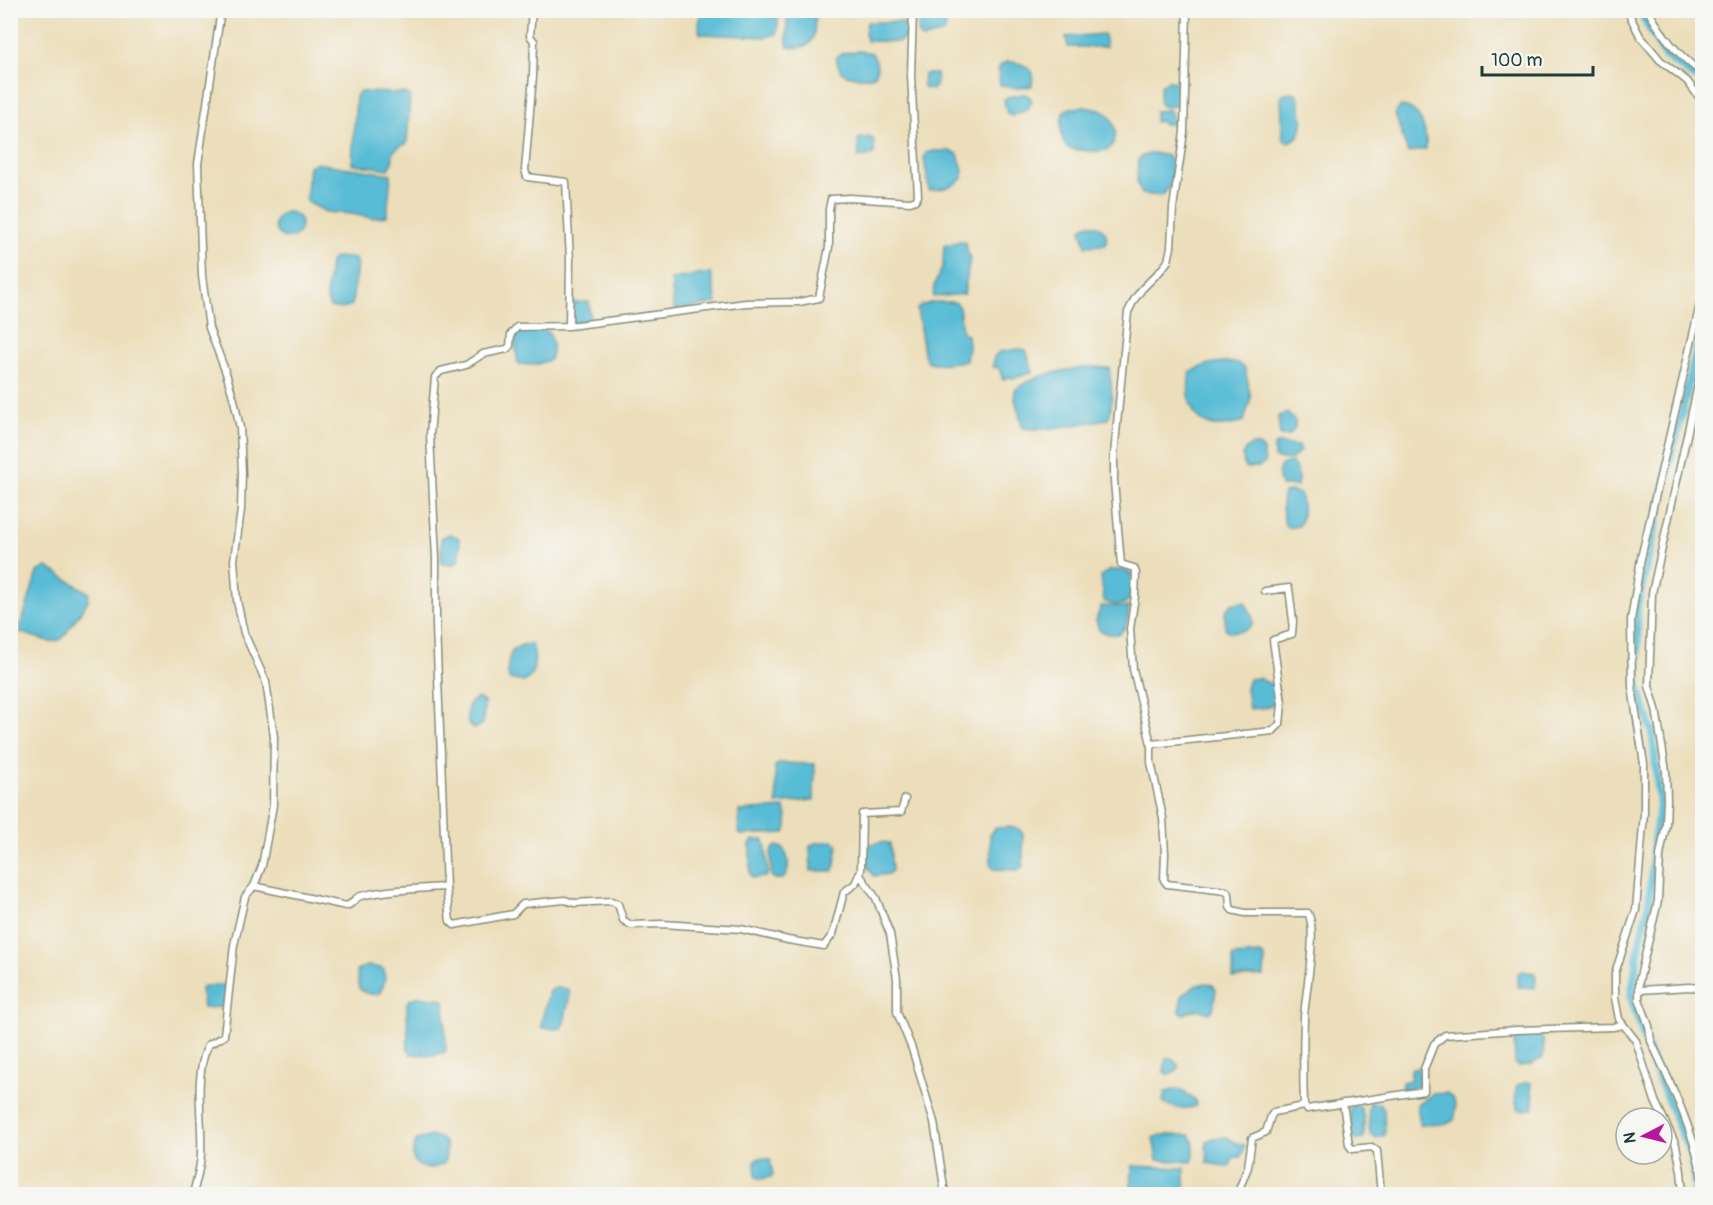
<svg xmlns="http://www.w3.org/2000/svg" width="1713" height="1205" viewBox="0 0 1713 1205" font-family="Pangolin,sans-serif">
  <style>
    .water { fill: #58bcd6; stroke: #3c7c85; stroke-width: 1.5 }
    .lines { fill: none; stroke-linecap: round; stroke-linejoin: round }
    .canal { stroke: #58bcd6; stroke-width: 8 }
    .street-casing { stroke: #868e77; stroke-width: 9 }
    .street { stroke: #fff; stroke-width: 6 }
  </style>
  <rect width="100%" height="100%" fill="#f6f6f2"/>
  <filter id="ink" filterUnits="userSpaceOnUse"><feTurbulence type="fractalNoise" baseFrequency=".0167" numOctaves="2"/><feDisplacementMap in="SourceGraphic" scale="12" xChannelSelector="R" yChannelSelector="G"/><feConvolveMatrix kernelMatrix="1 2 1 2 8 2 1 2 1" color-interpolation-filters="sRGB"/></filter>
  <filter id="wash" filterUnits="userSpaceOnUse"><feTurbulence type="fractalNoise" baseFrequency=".008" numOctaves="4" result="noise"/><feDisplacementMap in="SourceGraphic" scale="24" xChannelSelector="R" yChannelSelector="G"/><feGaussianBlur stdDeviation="1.35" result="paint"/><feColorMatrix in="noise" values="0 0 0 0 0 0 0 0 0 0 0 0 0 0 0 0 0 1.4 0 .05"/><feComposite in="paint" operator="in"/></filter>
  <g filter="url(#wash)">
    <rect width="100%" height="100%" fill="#ecdeba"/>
    <!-- water -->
    <path class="water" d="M700 11H779L777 34 766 37 701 34 699 31Z
      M787 11H815C814 24 818 46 801 47 795 48 792 48 787 46Z
      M917 11H944L946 27 944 33 922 39 919 36Z
      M867 22H902L905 26 906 37 898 42 867 41 865 33Z
      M1104 34 1106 47H1068L1066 37Z
      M860 51 872 53C876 60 880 69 874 76 869 78 865 77 859 77 843 76 839 73 836 57L843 53Z
      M1007 62C1018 62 1026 64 1033 73L1032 86 1018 88 1000 85 998 69 1001 65Z
      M924 74H936L937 83 932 90 923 88Z
      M1168 81 1177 82 1181 85 1180 105 1166 107 1161 105 1159 100 1161 85Z
      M360 92 404 93 410 95 407 143C383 154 399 153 389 169L352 164 356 96Z
      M1293 92 1297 94C1302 110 1309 139 1287 142L1283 139 1281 98 1284 93Z
      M1024 94 1029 96 1032 100 1028 109 1012 116 1007 114 1004 100 1007 97Z
      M1401 106C1421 107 1427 133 1426 149L1408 153 1395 114Z
      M1083 107C1091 108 1100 109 1106 113 1116 120 1119 140 1110 148 1104 154 1075 150 1067 148 1060 139 1060 121 1064 111L1071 108Z
      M1169 110 1172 115 1173 124H1164L1160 121 1155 122V111Z
      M871 137 874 141V154L859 158 858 139Z
      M934 151H950L958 154 963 170V178C953 187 942 190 929 190L924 158 926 153Z
      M1153 153 1168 156C1176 171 1174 186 1161 196L1142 194 1137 183 1138 160 1142 156Z
      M315 163 391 174 387 216 371 218 352 214 326 212 306 201 309 166Z
      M275 225a13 13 0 1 1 26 0a13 13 0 1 1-26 0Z
      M1090 224C1102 226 1110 232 1105 245L1086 246 1081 230 1084 226Z
      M960 241 965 242 970 259 964 294 933 297 934 286 943 265 944 246Z
      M339 257 355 259 357 265 352 305 341 309 330 307 326 296 330 262 334 258Z
      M711 273 717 303 675 310 674 309 671 279Z
      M589 302 590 321 572 323 571 303Z
      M933 302H955L959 306 962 333 967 335 968 347 966 361 938 364 927 361 924 354 917 309 920 306Z
      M542 329C554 333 554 349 550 360L534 365 518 364 514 335 518 330Z
      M1018 349 1026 350 1033 372 1015 378 1007 377 1003 380 999 368 993 367 994 357 999 352Z
      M1223 362 1238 363 1245 368 1251 398 1244 421C1201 437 1183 413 1190 372L1209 364Z
      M1092 367 1109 368C1112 386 1114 402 1108 419 1080 423 1051 432 1023 428L1015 399V390C1036 373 1066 370 1092 367Z
      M1287 413 1295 421V428L1289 436H1280L1278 416Z
      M1278 444 1298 446 1300 451 1292 459H1277L1274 457V446Z
      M1252 445 1259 446 1263 450 1265 463 1259 467 1246 468C1241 458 1241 450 1252 445Z
      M1290 462C1298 469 1299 476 1297 486H1281C1278 479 1277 472 1281 465Z
      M1291 491 1300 494C1303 505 1304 516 1299 526L1288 528 1285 525C1283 514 1280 504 1284 493Z
      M449 534 458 537 460 544 458 561 451 565 441 564V538Z
      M47 567 89 593 88 601 63 638 59 640 50 642 19 632 37 572Z
      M1111 570H1124L1131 574V598C1124 606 1114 606 1104 601L1101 576Z
      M1245 602 1252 615 1253 624 1244 631 1229 632 1225 628V611L1233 603Z
      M1101 606 1129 607C1128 629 1122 642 1099 630L1096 620Z
      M531 644C537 656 536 675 524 682L509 679C505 661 509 644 531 644Z
      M1258 678 1277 687C1281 710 1267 707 1249 709L1246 688 1249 679Z
      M478 698 484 702 483 724 474 729 468 723C466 712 466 702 478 698Z
      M779 763 815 764 814 800 777 804 775 766Z
      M784 808C788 813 788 827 785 833L741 835 738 833 739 811Z
      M1008 827 1019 829 1023 834V866L1018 870 994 869 991 866 990 834 996 828Z
      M754 840H764L766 849 768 873 766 877 753 878 750 874V844Z
      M834 841 838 845 834 871H811L810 846 815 843Z
      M880 842 890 843 892 871 888 874 874 876 867 866V845Z
      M776 846 783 848C789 857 791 871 783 879H775L771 876V851Z
      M1261 954 1265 958 1264 976 1233 978V956Z
      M368 966 381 968 384 970 385 981 380 993C373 996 364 994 359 988L357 972 359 969Z
      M1521 971 1535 973 1536 978 1535 988 1518 987V975Z
      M1207 983 1213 985 1216 990 1213 1010 1209 1013 1197 1009 1184 1014 1180 1012 1182 995 1196 985Z
      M225 985 227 990 224 1007 203 1008 201 989 203 986Z
      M556 988 568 989 570 994 563 1027 557 1029 542 1028 541 1024 549 991Z
      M417 997 439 998 444 1001 446 1050 444 1053 433 1055 411 1054 408 1049 407 1003 409 1000Z
      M1534 1033 1540 1035 1544 1042 1543 1058 1530 1065 1518 1066 1515 1063 1514 1038 1520 1034Z
      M1166 1058 1173 1059 1179 1067 1176 1072 1169 1075 1164 1072Z
      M1418 1068 1420 1085 1416 1087 1402 1090V1082L1411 1080V1069Z
      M1527 1082 1531 1083 1534 1107 1533 1109 1520 1110C1514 1104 1515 1093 1517 1085Z
      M1178 1089 1195 1099 1196 1106C1186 1110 1171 1109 1163 1102L1165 1092Z
      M1447 1093C1457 1101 1457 1108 1454 1120L1447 1124 1420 1125 1417 1104 1433 1094Z
      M1370 1103H1379L1384 1110 1385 1135 1375 1138 1370 1134 1368 1111Z
      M1355 1105 1360 1106C1364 1114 1366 1130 1363 1139L1356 1140 1353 1138 1350 1108Z
      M1161 1135H1190C1195 1142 1195 1155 1192 1162L1157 1160 1153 1138Z
      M433 1136C449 1139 448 1149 444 1163 425 1175 403 1165 417 1140Z
      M1227 1137 1236 1143 1245 1145 1241 1157H1234L1229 1167 1208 1163 1206 1148 1207 1141 1214 1138Z
      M759 1158 770 1159 773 1174 771 1177 761 1179 756 1177 755 1160Z
      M1132 1166 1185 1168V1194H1131Z"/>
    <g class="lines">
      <!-- canal -->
      <path class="canal" d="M1639 10 1665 56 1699 80 1702 86
        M1694 1194 1695 1186 1692 1159 1649 1053 1631 997 1641 937 1649 905 1654 840 1660 806 1652 731 1638 687 1637 607 1702 325"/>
    </g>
  </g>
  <g filter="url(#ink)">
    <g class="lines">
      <!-- street casing -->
      <g class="street-casing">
        <path id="street" d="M532 10 530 36 534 41 533 76 525 170 527 177 566 182 570 260 569 326
          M1187 10 1184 132 1173 208 1171 247 1168 261 1161 270 1142 289 1134 300 1128 312 1126 331 1114 455V481L1121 564 1134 568 1136 573 1135 596 1130 629 1133 669 1151 744V762L1163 818 1165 854 1164 880 1167 884 1226 891 1229 894 1230 906 1232 910 1245 913H1308C1318 930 1305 995 1304 1018 1303 1047 1303 1077 1304 1106L1307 1109 1424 1091V1069L1434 1044 1445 1035 1516 1030 1613 1027 1623 1025
          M1627 10 1640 36 1660 60 1687 81 1702 101
          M1648 10C1663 37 1678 55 1702 73
          M1702 367 1652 593 1649 686 1656 709 1666 771 1667 799 1666 824 1660 856 1658 901 1639 981V999L1649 1026 1651 1041C1670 1082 1696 1135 1702 1180
          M1151 744 1273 731 1280 724 1282 704 1273 640 1292 634 1293 621 1289 588 1265 591
          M860 875 876 898 890 934 897 979V1012L912 1049 934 1122 945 1194
          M254 886 346 906C354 904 353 898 361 896 388 889 417 889 444 887L446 888 450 921 454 925 513 914 523 904 565 900 574 903 611 901 618 904 623 920 631 925 662 924 741 929 788 940 824 946 833 934 844 892 855 884 861 870 862 814 901 812 905 799
          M446 888 436 625V559L430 435 435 377 441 371 466 365 483 354 507 349 510 346 511 334 517 327 569 326 746 303 799 302 819 298 829 247V209L831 199 850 198 910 202 916 200 918 196 911 75 913 10
          M1640 990 1689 987 1702 988
          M1343 1103 1349 1145 1352 1149 1372 1147 1377 1151 1381 1194
          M193 1194C196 1181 201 1167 201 1153 203 1117 193 1079 208 1045L224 1036 234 945 245 897 254 886 262 866 273 805 274 737 266 682 244 633 237 601 234 560 241 510 242 473 240 428 234 400 226 373 209 328 202 276 198 164 221 10
          M1242 1194 1240 1187 1248 1167 1252 1138 1266 1132 1271 1116 1274 1112 1304 1106
          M1683 1194 1681 1171 1676 1145 1655 1101 1636 1041 1619 1019 1615 998V973L1636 910 1644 813V764L1632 687 1631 620 1641 558 1702 296
          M1702 1194V1188"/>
      </g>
      <!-- street -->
      <use href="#street" class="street"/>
    </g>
  </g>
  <!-- margin -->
  <rect width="1713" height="1205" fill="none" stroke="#f6f6f2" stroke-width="36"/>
  <!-- north arrow -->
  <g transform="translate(1644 1136) rotate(263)"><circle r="28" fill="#f6f6f2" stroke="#a0aca6" stroke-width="1.5"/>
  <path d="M0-4.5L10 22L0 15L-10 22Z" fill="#b5179e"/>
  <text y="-9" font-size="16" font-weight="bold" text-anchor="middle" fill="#1f3d34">N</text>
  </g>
  <!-- scale -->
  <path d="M1482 66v9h111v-9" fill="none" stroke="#1f3d34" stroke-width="3"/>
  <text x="1491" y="66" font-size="18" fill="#1f3d34" stroke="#f6f6f2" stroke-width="4.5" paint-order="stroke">100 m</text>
</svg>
